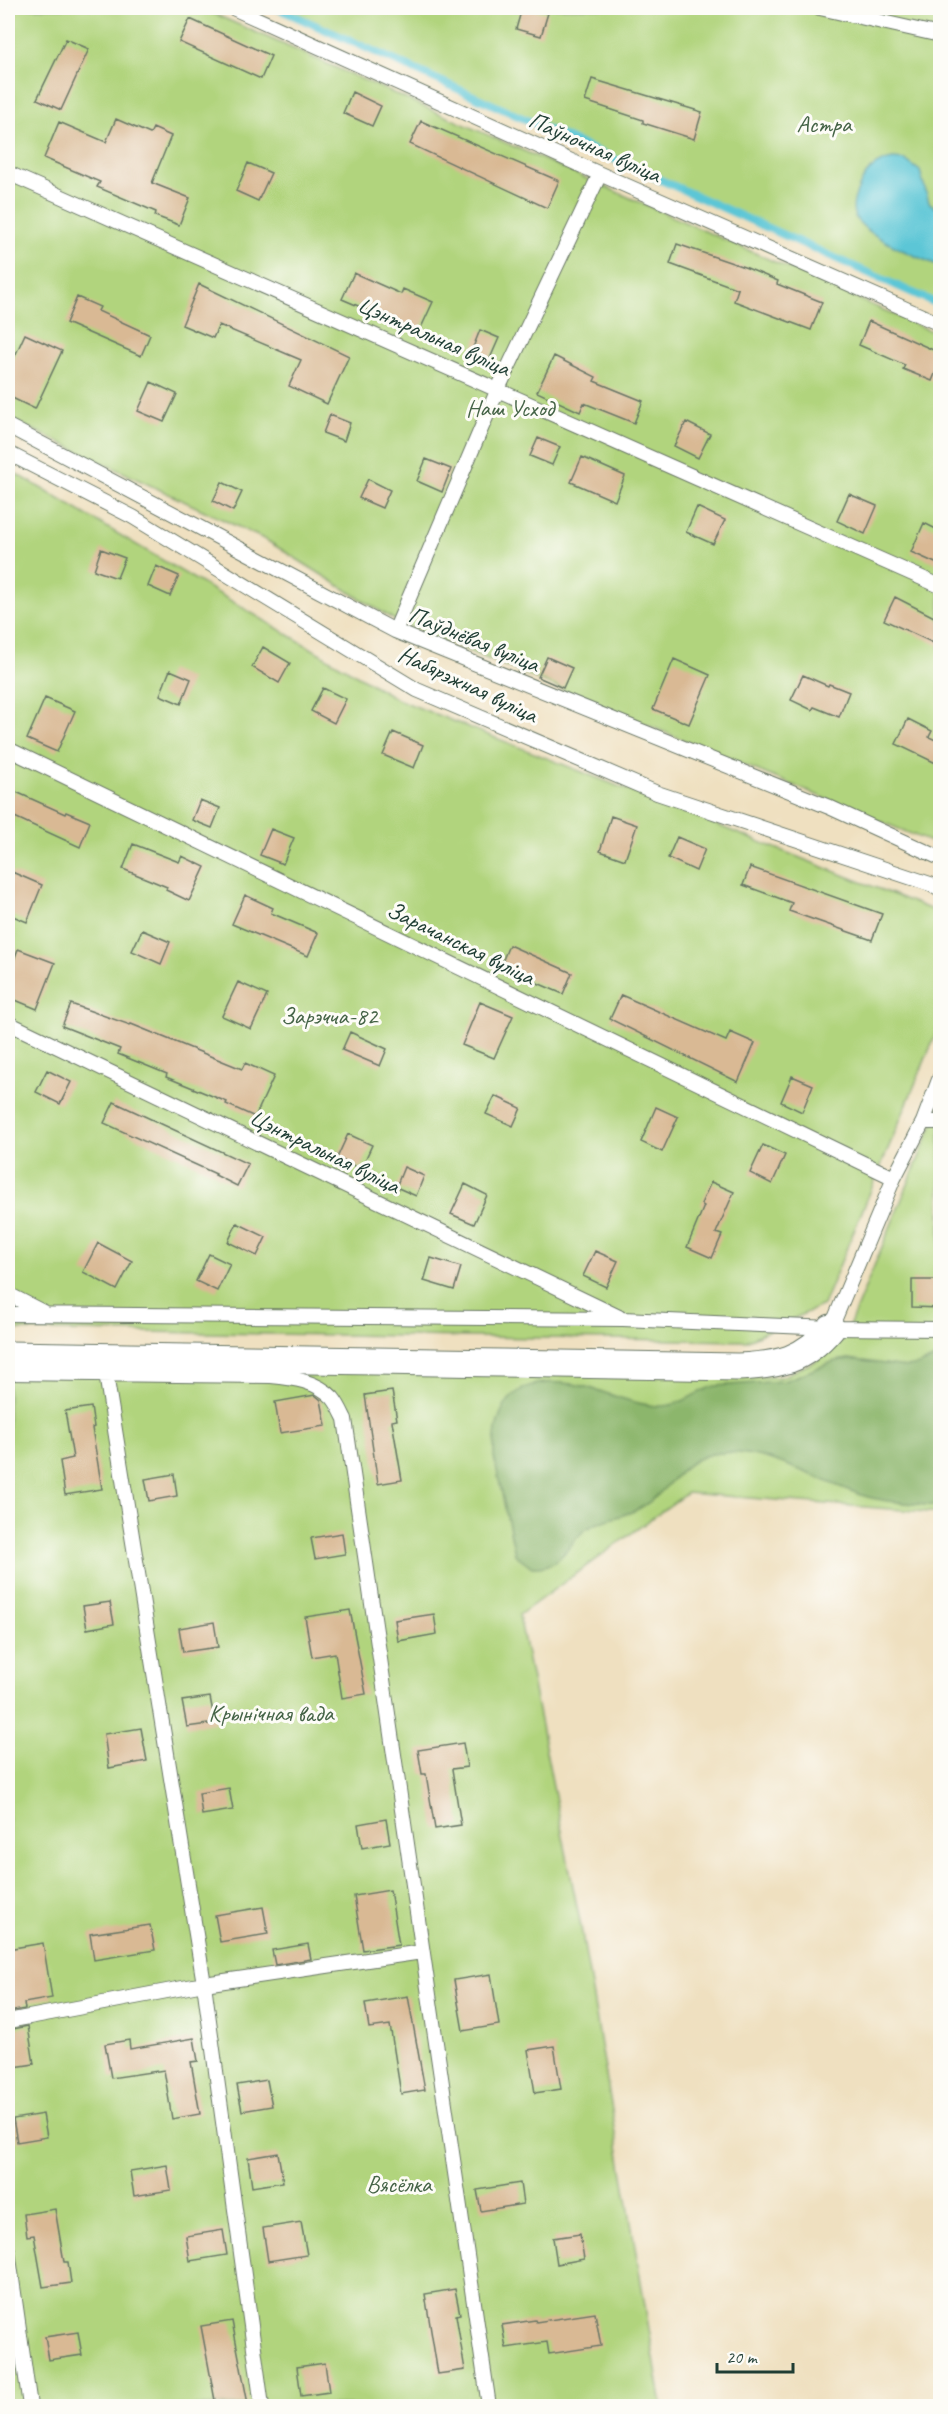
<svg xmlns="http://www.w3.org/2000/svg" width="948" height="2414" viewBox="0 0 948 2414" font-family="Caveat,sans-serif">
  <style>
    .green { fill: #b1d47d; stroke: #688858; stroke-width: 1.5 }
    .forest { fill: #8cb66c; stroke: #567a50; stroke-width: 1.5 }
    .water { fill: #5bc6d6; stroke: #3d8285; stroke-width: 1.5 }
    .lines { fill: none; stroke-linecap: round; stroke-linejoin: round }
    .stream { stroke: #5bc6d6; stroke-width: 8 }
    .building { fill: #d9b994 }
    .service-casing { stroke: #687665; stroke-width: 16 }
    .minor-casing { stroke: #687665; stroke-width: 29 }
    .service { stroke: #fff; stroke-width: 14 }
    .minor { stroke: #fff; stroke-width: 27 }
    .labels { text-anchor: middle; stroke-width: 6; stroke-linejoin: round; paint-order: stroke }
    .park-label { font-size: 24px; fill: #446346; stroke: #fdfcf7 }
    .street-label { font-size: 24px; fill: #1f3d34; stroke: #fdfcf7 }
  </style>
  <rect width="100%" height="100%" fill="#fdfcf7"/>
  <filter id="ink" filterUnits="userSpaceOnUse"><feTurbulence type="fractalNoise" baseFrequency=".0167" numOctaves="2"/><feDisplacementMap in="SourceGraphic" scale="12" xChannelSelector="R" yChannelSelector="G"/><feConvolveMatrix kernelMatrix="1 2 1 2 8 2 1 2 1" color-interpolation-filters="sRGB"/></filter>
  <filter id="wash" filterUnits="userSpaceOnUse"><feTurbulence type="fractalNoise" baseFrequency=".008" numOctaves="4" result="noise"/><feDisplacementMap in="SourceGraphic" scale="24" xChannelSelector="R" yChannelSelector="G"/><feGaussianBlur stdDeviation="1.35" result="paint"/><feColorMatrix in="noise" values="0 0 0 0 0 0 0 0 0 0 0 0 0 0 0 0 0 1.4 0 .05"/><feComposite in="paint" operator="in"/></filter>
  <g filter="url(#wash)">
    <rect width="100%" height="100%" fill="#efe0c0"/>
    <!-- green -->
    <path class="green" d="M8 8H201L940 335V846L396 621 266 540 8 418Z
      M285 8H940V305Z
      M8 470 22 477 397 699 940 913V1024L823 1305 746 1341 8 1330Z
      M940 1107V1513L687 1493 519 1615 581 1927 662 2406H8V1364L781 1377 816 1361 845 1336Z"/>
    <!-- forest -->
    <path class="forest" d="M940 1356V1506C917 1504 891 1503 868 1497 820 1483 762 1444 712 1454 679 1461 668 1493 640 1508 623 1518 601 1518 585 1530 565 1546 563 1568 532 1567L515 1554 494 1457C493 1404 515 1375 572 1384 600 1388 627 1404 656 1406 681 1408 693 1392 715 1386L784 1381 835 1361 849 1359 906 1367 919 1365Z"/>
    <!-- water -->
    <path class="water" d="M893 159 905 160 920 171 929 202 940 212V266C921 259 861 235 854 214 851 203 857 192 861 183 868 169 877 162 893 159Z"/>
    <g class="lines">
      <!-- stream -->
      <path class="stream" d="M277 8 940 305"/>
    </g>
    <g id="blocks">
      <!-- building -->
      <path class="building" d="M522 8 548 13 541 36 516 29Z
        M190 19 271 56 261 79 179 42Z
        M66 39 89 49 61 110 37 99Z
        M592 79 702 112 694 139 643 123V120L585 101Z
        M352 92 381 106 372 126 343 113Z
        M116 119 150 134 153 128 171 136 152 183 190 198 179 225 155 216 156 212 97 187 100 182 44 158 59 122 106 142Z
        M421 121 559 181 547 208 410 144Z
        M248 163 271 173 258 201 236 191Z
        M677 244 747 268 778 281 777 284 822 302 811 330 734 301 738 289 670 264Z
        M354 273 401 294 403 289 433 302 419 332 342 299Z
        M199 284 349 356 327 404 289 386 301 360 219 325 213 338 182 325Z
        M77 297 100 307 98 311 150 335 141 356 66 323Z
        M869 321 940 353V362L932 381 903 369 905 365 859 345Z
        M480 330 499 338 488 363 470 355Z
        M25 334 62 351 35 409 8 396V371Z
        M554 356 596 377 594 381 643 401 634 423 584 403 580 412 537 392Z
        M151 382 177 394 164 422 138 411Z
        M330 415 350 423 344 441 323 433Z
        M686 422 710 434 698 458 674 446Z
        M538 438 560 447 552 465 530 456Z
        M582 457 625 476 615 501 571 482Z
        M426 459 451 469 442 492 417 481Z
        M368 479 390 490 382 508 359 498Z
        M222 482 242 492 233 511 213 501Z
        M849 494 877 506 865 534 837 521Z
        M697 507 725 520 713 544 686 532Z
        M924 523 940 531V565L911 552Z
        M101 549 125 558 117 578 94 570Z
        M156 566 179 576 170 596 148 586Z
        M895 597 940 620V646L884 620Z
        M263 647 290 663 279 683 252 667Z
        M547 657 572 668 563 688 538 677Z
        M674 659 710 675 689 724 653 709Z
        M170 670 191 679 181 704 160 695Z
        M803 675 828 686 829 684 849 692 839 717 814 707 812 710 791 700Z
        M323 688 346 699 334 723 311 711Z
        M45 698 75 711 57 752 27 739Z
        M908 719 932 731 929 737 940 742V765L896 744Z
        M393 732 423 745 414 768 383 755Z
        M14 791 65 814 66 812 90 822 80 847 8 814V806Z
        M200 800 220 808 212 828 192 820Z
        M611 816 637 825 625 860 600 851Z
        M271 829 294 838 283 864 260 855Z
        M677 837 705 849 696 871 668 858Z
        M133 844 179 862 182 856 205 867 189 901 166 890 167 887 123 869Z
        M750 867 882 914 872 940 789 911 792 903 743 885Z
        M12 872 42 885 27 922 8 914V883Z
        M245 895 273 908 271 913 318 933 308 956 232 924Z
        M142 930 170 942 161 964 132 951Z
        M509 945 572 973 563 994 500 967Z
        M18 949 55 963 37 1009 8 997V977Z
        M238 982 267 995 251 1029 222 1016Z
        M621 995 726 1041 730 1032 755 1043 738 1082 610 1019Z
        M480 1002 513 1016 494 1058 462 1045Z
        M71 1004 130 1025 131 1024 242 1069 245 1063 274 1076 255 1117 226 1104 227 1102 166 1077 167 1074 118 1054 120 1049 62 1026Z
        M350 1032 387 1049 380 1066 342 1050Z
        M47 1070 71 1082 60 1104 36 1092Z
        M792 1076 813 1085 802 1112 781 1102Z
        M495 1096 521 1108 513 1126 486 1114Z
        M114 1102 248 1164 237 1186 215 1175 216 1174 104 1123Z
        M656 1107 678 1117 662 1152 641 1142Z
        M348 1134 372 1145 361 1169 337 1158Z
        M763 1145 785 1155 772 1184 750 1173Z
        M404 1167 424 1176 416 1196 396 1187Z
        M711 1182 734 1192 716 1233 722 1235 712 1258 687 1247 704 1206 701 1204Z
        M465 1184 487 1195 474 1224 451 1214Z
        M237 1223 266 1237 257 1256 228 1242Z
        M98 1243 132 1261 117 1290 83 1272Z
        M595 1251 618 1261 606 1287 583 1276Z
        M209 1254 230 1264 217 1291 196 1281Z
        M431 1258 461 1267 454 1290 424 1281Z
        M912 1280H940V1308L912 1307Z
        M392 1391 397 1420 392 1421 402 1480 378 1484 365 1395Z
        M315 1395 321 1400 326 1426 280 1433 275 1402Z
        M91 1407 94 1427 92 1428 102 1489 65 1495 60 1461 73 1458 65 1411Z
        M174 1474 177 1496 149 1501 145 1479Z
        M342 1533 345 1554 315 1559 311 1538Z
        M110 1602 114 1624 87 1629 83 1606Z
        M350 1610 366 1694 342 1698 335 1653 312 1657 305 1617Z
        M434 1614 437 1634 398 1641 395 1620Z
        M214 1622 218 1647 183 1652 179 1628Z
        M210 1697 215 1723 187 1727 182 1701Z
        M141 1728 147 1761 109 1768 104 1734Z
        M463 1743 467 1767 452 1769 461 1825 435 1829 426 1774H422L418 1750Z
        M229 1788 233 1810 202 1815 199 1793Z
        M386 1819 390 1843 362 1848 358 1824Z
        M390 1890 399 1945 363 1950 354 1896Z
        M263 1907 268 1934 220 1942 215 1915Z
        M150 1925 155 1950 94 1960 90 1934Z
        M43 1943 52 1998 24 2003 25 2009 8 2012V1949Z
        M308 1944 311 1959 275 1965 272 1950Z
        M491 1974 499 2025 463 2031 454 1980Z
        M408 1996 425 2090 401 2094 390 2025 369 2028 365 2003Z
        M28 2026 34 2064 8 2068V2030Z
        M194 2038 198 2061 191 2062 200 2114 172 2119 164 2070 111 2078 105 2044 129 2040 130 2049Z
        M554 2046 561 2089 535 2093 528 2050Z
        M267 2080 272 2106 242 2111 237 2085Z
        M43 2114 47 2137 17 2142 13 2119Z
        M278 2153 283 2182 252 2187 248 2158Z
        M167 2165 171 2190 134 2196 130 2171Z
        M520 2183 523 2204 481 2211 477 2190Z
        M55 2209 64 2262H68L71 2283 43 2287 34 2235 27 2236 24 2214Z
        M301 2222 307 2255 268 2261 263 2228Z
        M223 2230 227 2255 190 2261 186 2236Z
        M580 2234 584 2259 557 2264 553 2238Z
        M455 2289 460 2314 456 2315 465 2370 438 2374 425 2294Z
        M595 2313 601 2346 549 2354 547 2342 506 2348 502 2325 535 2320 536 2322Z
        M232 2321 248 2404 216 2406 201 2326Z
        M78 2332 82 2355 49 2360 45 2337Z
        M325 2363 329 2392 301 2396 297 2367Z"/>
    </g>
  </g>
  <g filter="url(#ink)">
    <use href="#blocks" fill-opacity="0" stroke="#687665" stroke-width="1.5"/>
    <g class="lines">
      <!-- service casing -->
      <g class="service-casing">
        <path id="service" d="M233 8 600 174 940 324
          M820 8 940 35
          M8 173 940 586
          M8 426 395 631 829 807 940 858
          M8 453 133 517 417 690 657 793 930 884 940 890
          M395 631 498 389 600 174
          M8 749 894 1178
          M8 1023 619 1317
          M923 1122H940
          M8 1294 43 1312
          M8 1314 623 1319 831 1328 940 1329
          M831 1328 894 1178 923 1122 940 1077
          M8 1373 271 1376C293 1378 317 1381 333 1398 338 1404 342 1413 345 1419L489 2406
          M106 1374 204 1984 262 2406
          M8 2021 204 1984 422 1952
          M8 2251 30 2406"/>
      </g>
      <!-- minor casing -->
      <g class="minor-casing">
        <path id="minor" d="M8 1355 738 1367C779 1365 803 1361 831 1328"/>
      </g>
      <!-- service -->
      <use href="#service" class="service"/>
      <!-- minor -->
      <use href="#minor" class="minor"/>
    </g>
  </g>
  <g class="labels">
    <!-- park labels -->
    <g class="park-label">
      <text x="824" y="132">Астра</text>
      <text x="510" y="416">Наш Усход</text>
      <text x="329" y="1024">Зарэчча-82</text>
      <text x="271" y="1721">Крынічная вада</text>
      <text x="399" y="2192">Вясёлка</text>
    </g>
    <!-- street labels -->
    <g class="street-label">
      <text transform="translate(595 147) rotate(24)" y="8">Паўночная вуліца</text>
      <text transform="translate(434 336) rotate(24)" y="8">Цэнтральная вуліца</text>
      <text transform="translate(474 639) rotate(22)" y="8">Паўднёвая вуліца</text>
      <text transform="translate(468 684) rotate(25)" y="8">Набярэжная вуліца</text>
      <text transform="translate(461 943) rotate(26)" y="8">Зарачанская вуліца</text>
      <text transform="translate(325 1151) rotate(26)" y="8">Цэнтральная вуліца</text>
    </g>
  </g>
  <!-- margin -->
  <rect width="948" height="2414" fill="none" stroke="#fdfcf7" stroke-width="30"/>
  <!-- scale -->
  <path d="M717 2363v9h76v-9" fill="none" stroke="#1f3d34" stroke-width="3"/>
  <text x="726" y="2363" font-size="18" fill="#1f3d34" stroke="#fdfcf7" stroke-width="4.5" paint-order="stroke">20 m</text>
</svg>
